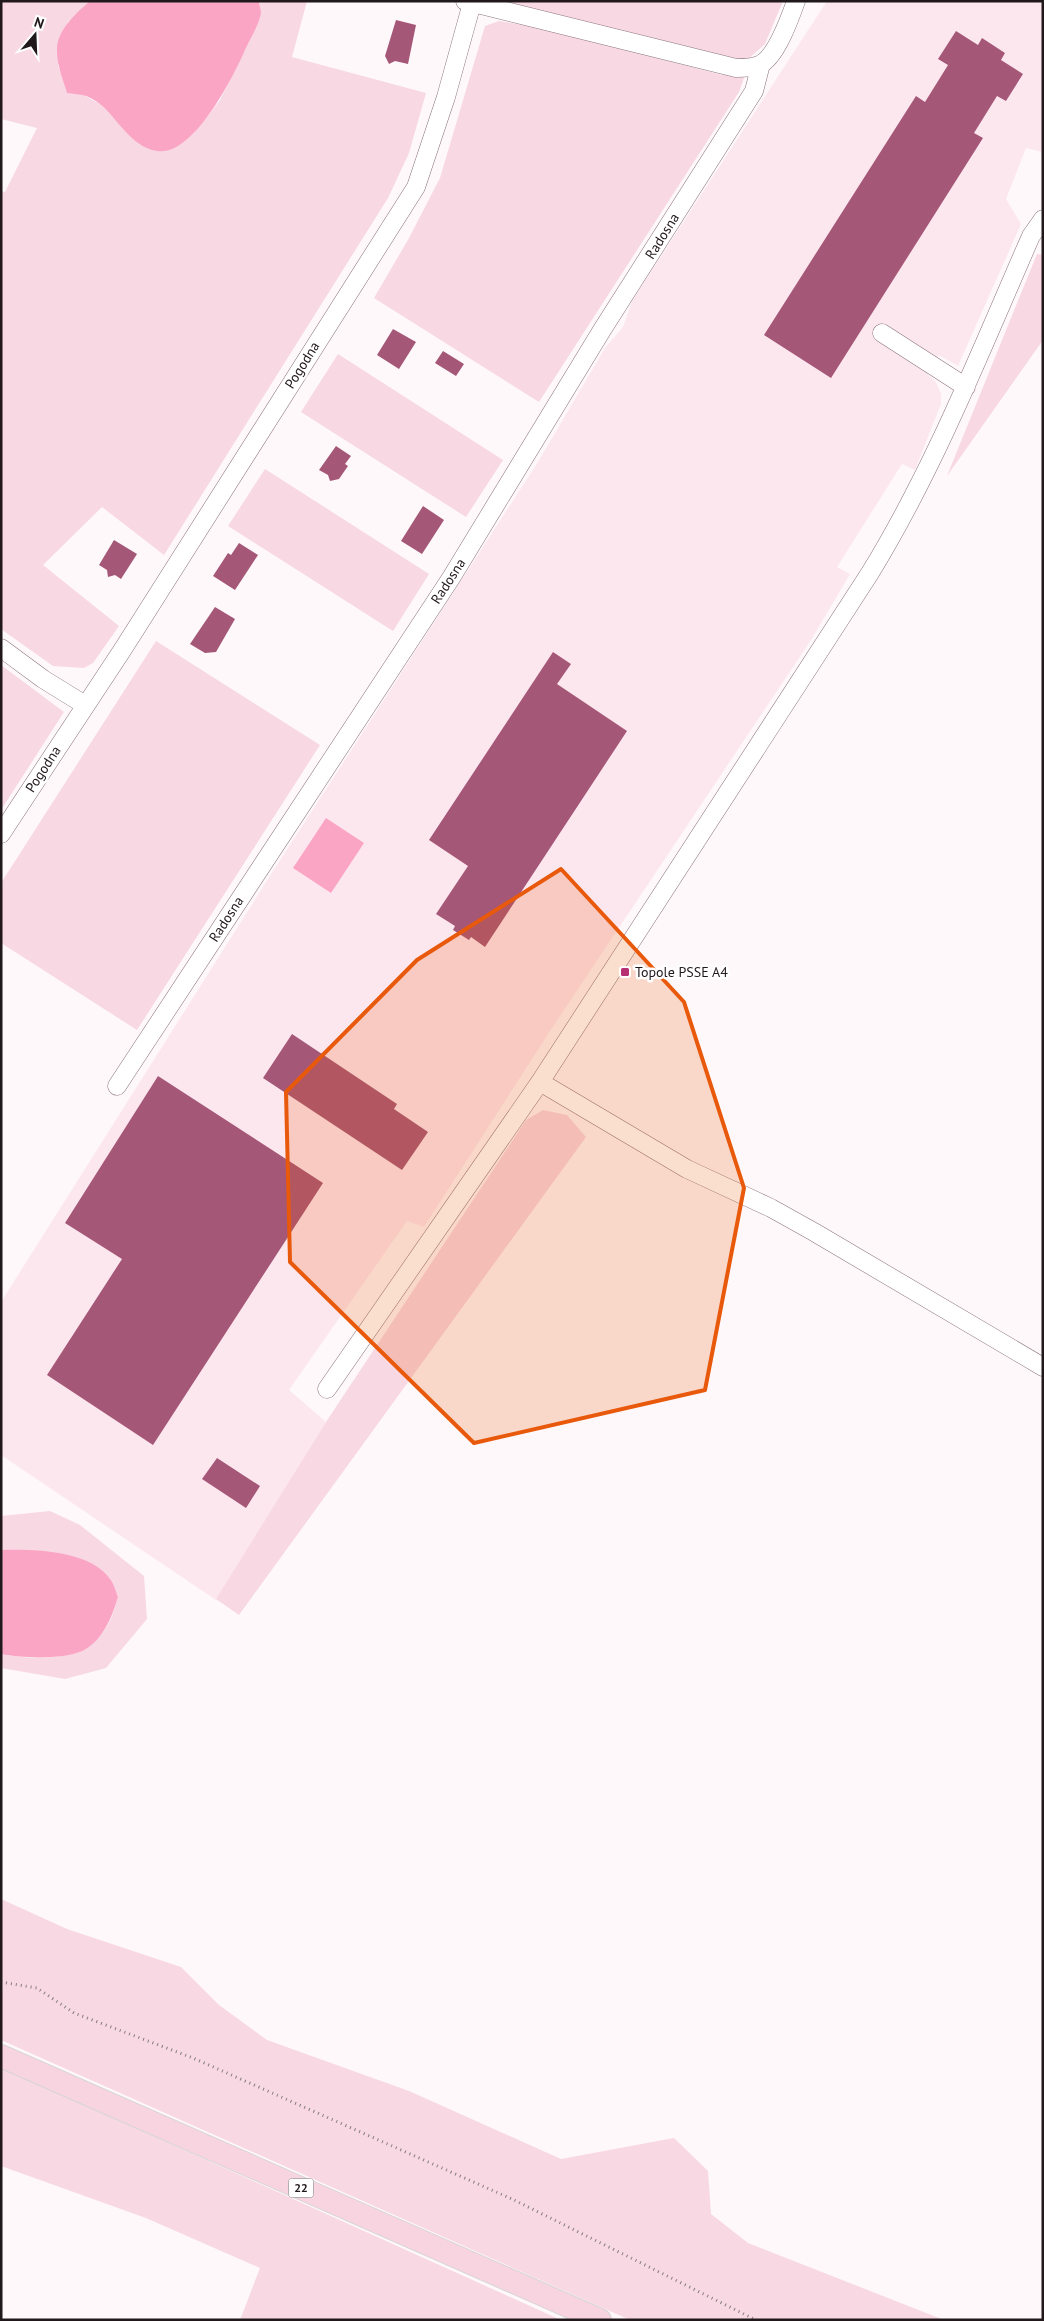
<svg xmlns="http://www.w3.org/2000/svg" width="1044" height="2321" viewBox="0 0 1044 2321" font-family="'PT Sans',sans-serif">
  <style>
    .built { fill: #fde7ef }
    .green { fill: #f8d8e3 }
    .water { fill: #fba5c5 }
    .building { fill: #a55777 }
    .lines { fill: none; stroke-linecap: round; stroke-linejoin: round }
    .minor-casing { stroke: #8b747c; stroke-width: 19 }
    .major-casing { stroke: #d7d5d6; stroke-width: 24 }
    .path { stroke: #857d7f; stroke-width: 3; stroke-dasharray: 1 4; stroke-linecap: butt }
    .minor { stroke: #fff; stroke-width: 18 }
    .major { stroke: #f8d4e1; stroke-width: 22 }
    .marked { fill: #e8590c; fill-opacity: 0.2; stroke: #e8590c; stroke-width: 4; stroke-linejoin: round }
    .poi-dot { fill: #b73072; stroke: #fff; stroke-width: 2 }
    .labels { text-anchor: middle; stroke-width: 5; stroke-linejoin: round; paint-order: stroke }
    .shield { fill: #fff; stroke: #645d5f; stroke-width: 1 }
    .shield-label { font-size: 12px; font-weight: bold; fill: #21181b }
    .street-label { font-size: 14px; fill: #21181b; stroke: #fff }
    .poi-label { font-size: 14px; fill: #21181b; stroke: #fff; text-anchor: start }
  </style>
  <rect width="100%" height="100%" fill="#fef8fa"/>
  <!-- built -->
  <path class="built" d="M827 1H1043V152L1026 148 1006 199 1021 224 958 366 939 355 927 374 936 382 941 394V404L915 470 902 464 837 567 850 574 811 640 550 1031 424 1227 407 1221 289 1390 326 1422 216 1600 1 1455V1302L273 871 538 462 605 348 623 327 632 301Z"/>
  <!-- green -->
  <path class="green" d="M1 1H90L68 22 58 66 62 76 85 96 100 104 140 145 205 120 220 100 251 38 261 13 259 1H307L292 57 426 93 409 153 388 198 164 555 102 507 43 565 119 626 93 663 84 668 53 666 1 629V191L5 192 37 128 1 119Z
    M490 1H783L765 44 748 59H714Z
    M499 21 547 29 722 75 746 72 739 92 539 402 374 298 409 238 440 178 485 26Z
    M1037 254 1043 255V340L947 476Z
    M338 354 503 460 466 517 301 412Z
    M265 469 429 574 393 631 228 526Z
    M156 641 320 745 137 1030 1 943V883Z
    M1 665 64 712 1 810Z
    M543 1110 567 1115 586 1137 239 1615 216 1599 326 1422 526 1120Z
    M50 1511 80 1525 144 1576 147 1619 106 1668 65 1679 1 1668V1654C32 1660 78 1662 100 1636 110 1625 114 1611 118 1597L110 1579 9 1550H1V1516Z
    M1 1899 67 1929 181 1967 219 2005 267 2040 409 2091 561 2159 674 2138 708 2171 711 2214 748 2243 944 2320H630L1 2040Z
    M1 2067 561 2320H240L260 2268 146 2218 1 2166Z"/>
  <!-- water -->
  <path class="water" d="M90 1H259C259 5 261 9 261 13 259 24 251 38 246 48 234 75 194 157 157 151 125 146 114 106 86 96 80 94 73 94 67 93 63 79 57 66 57 51 56 31 76 13 90 1Z
    M326 818 364 843 331 893 293 868Z
    M1 1550C33 1549 90 1550 110 1579 114 1584 116 1592 118 1597 112 1617 103 1641 82 1651 62 1660 22 1658 1 1654Z"/>
  <!-- building -->
  <path class="building" d="M396 20 416 25 408 64 395 61 389 64 385 56Z
    M956 31 978 45 982 38 1005 53 1001 60 1023 74 1006 101 997 96 974 133 983 138 831 378 764 335 916 96 925 102 948 65 938 59Z
    M393 329 416 342 399 369 377 355Z
    M443 351 464 364 456 376 435 363Z
    M336 446 351 456 345 464 348 466 339 479 330 481 328 475 319 470Z
    M423 506 444 520 422 554 401 541Z
    M114 540 137 554 121 579 115 575 108 577 107 570 99 565Z
    M239 543 258 555 235 590 213 576 228 553 231 555Z
    M215 607 235 619 216 652 205 653 190 644Z
    M553 652 571 664 557 684 627 731 485 947 471 937 469 940 453 930 455 926 436 914 468 866 429 840Z
    M292 1034 397 1104 394 1109 428 1132 402 1170 263 1078Z
    M158 1076 323 1183 153 1445 47 1375 122 1259 65 1223Z
    M217 1458 260 1486 246 1508 202 1479Z"/>
  <g class="lines">
    <!-- minor casing -->
    <g class="minor-casing">
      <path id="minor" d="M465 1 736 68C743 68 752 68 759 65 776 58 790 18 796 1
        M882 333 966 387
        M1 648 43 679 85 705
        M1 834 123 649 416 187 446 97 472 3
        M540 1082 687 1169 771 1208 814 1232 1043 1367
        M117 1086 451 578 602 330 754 91 761 64
        M327 1389 540 1082 870 573C935 467 981 350 1031 236L1043 219"/>
    </g>
    <!-- major casing -->
    <g class="major-casing">
      <path id="major" d="M1 2056 600 2320"/>
    </g>
    <!-- path -->
    <path class="path" d="M1 1982 37 1988 74 2013 193 2058 512 2199 756 2320"/>
    <!-- minor -->
    <use href="#minor" class="minor"/>
    <!-- major -->
    <use href="#major" class="major"/>
  </g>
  <!-- marked area -->
  <path class="marked" d="M561 869 684 1002 744 1188 705 1390 474 1443 290 1262 286 1092 417 960Z"/>
  <!-- markers -->
  <rect class="poi-dot" x="620" y="967" width="10" height="10" rx="2.5"/>
  <g class="labels">
    <!-- shield labels -->
    <rect class="shield" x="288.5" y="2178.5" width="25" height="19" rx="4"/>
    <g class="shield-label">
      <text x="301" y="2192">22</text>
    </g>
    <!-- street labels -->
    <g class="street-label">
      <text transform="translate(662 236) rotate(-58)" y="5">Radosna</text>
      <text transform="translate(302 365) rotate(-58)" y="5">Pogodna</text>
      <text transform="translate(448 581) rotate(-57)" y="5">Radosna</text>
      <text transform="translate(43 769) rotate(-57)" y="5">Pogodna</text>
      <text transform="translate(226 919) rotate(-57)" y="5">Radosna</text>
    </g>
    <!-- poi labels -->
    <g class="poi-label">
      <text x="635" y="977">Topole PSSE A4</text>
    </g>
  </g>
  <!-- border -->
  <rect width="1044" height="2321" fill="none" stroke="#21181b" stroke-width="5"/>
  <!-- north arrow -->
  <g transform="translate(35 35) rotate(19)" stroke="#ffffff" stroke-width="4" paint-order="stroke">
  <path d="M0-4L9 19L0 12L-9 19Z" fill="#21181b"/>
  <text y="-8" font-size="14" font-weight="bold" text-anchor="middle" fill="#21181b">N</text>
  </g>
</svg>
